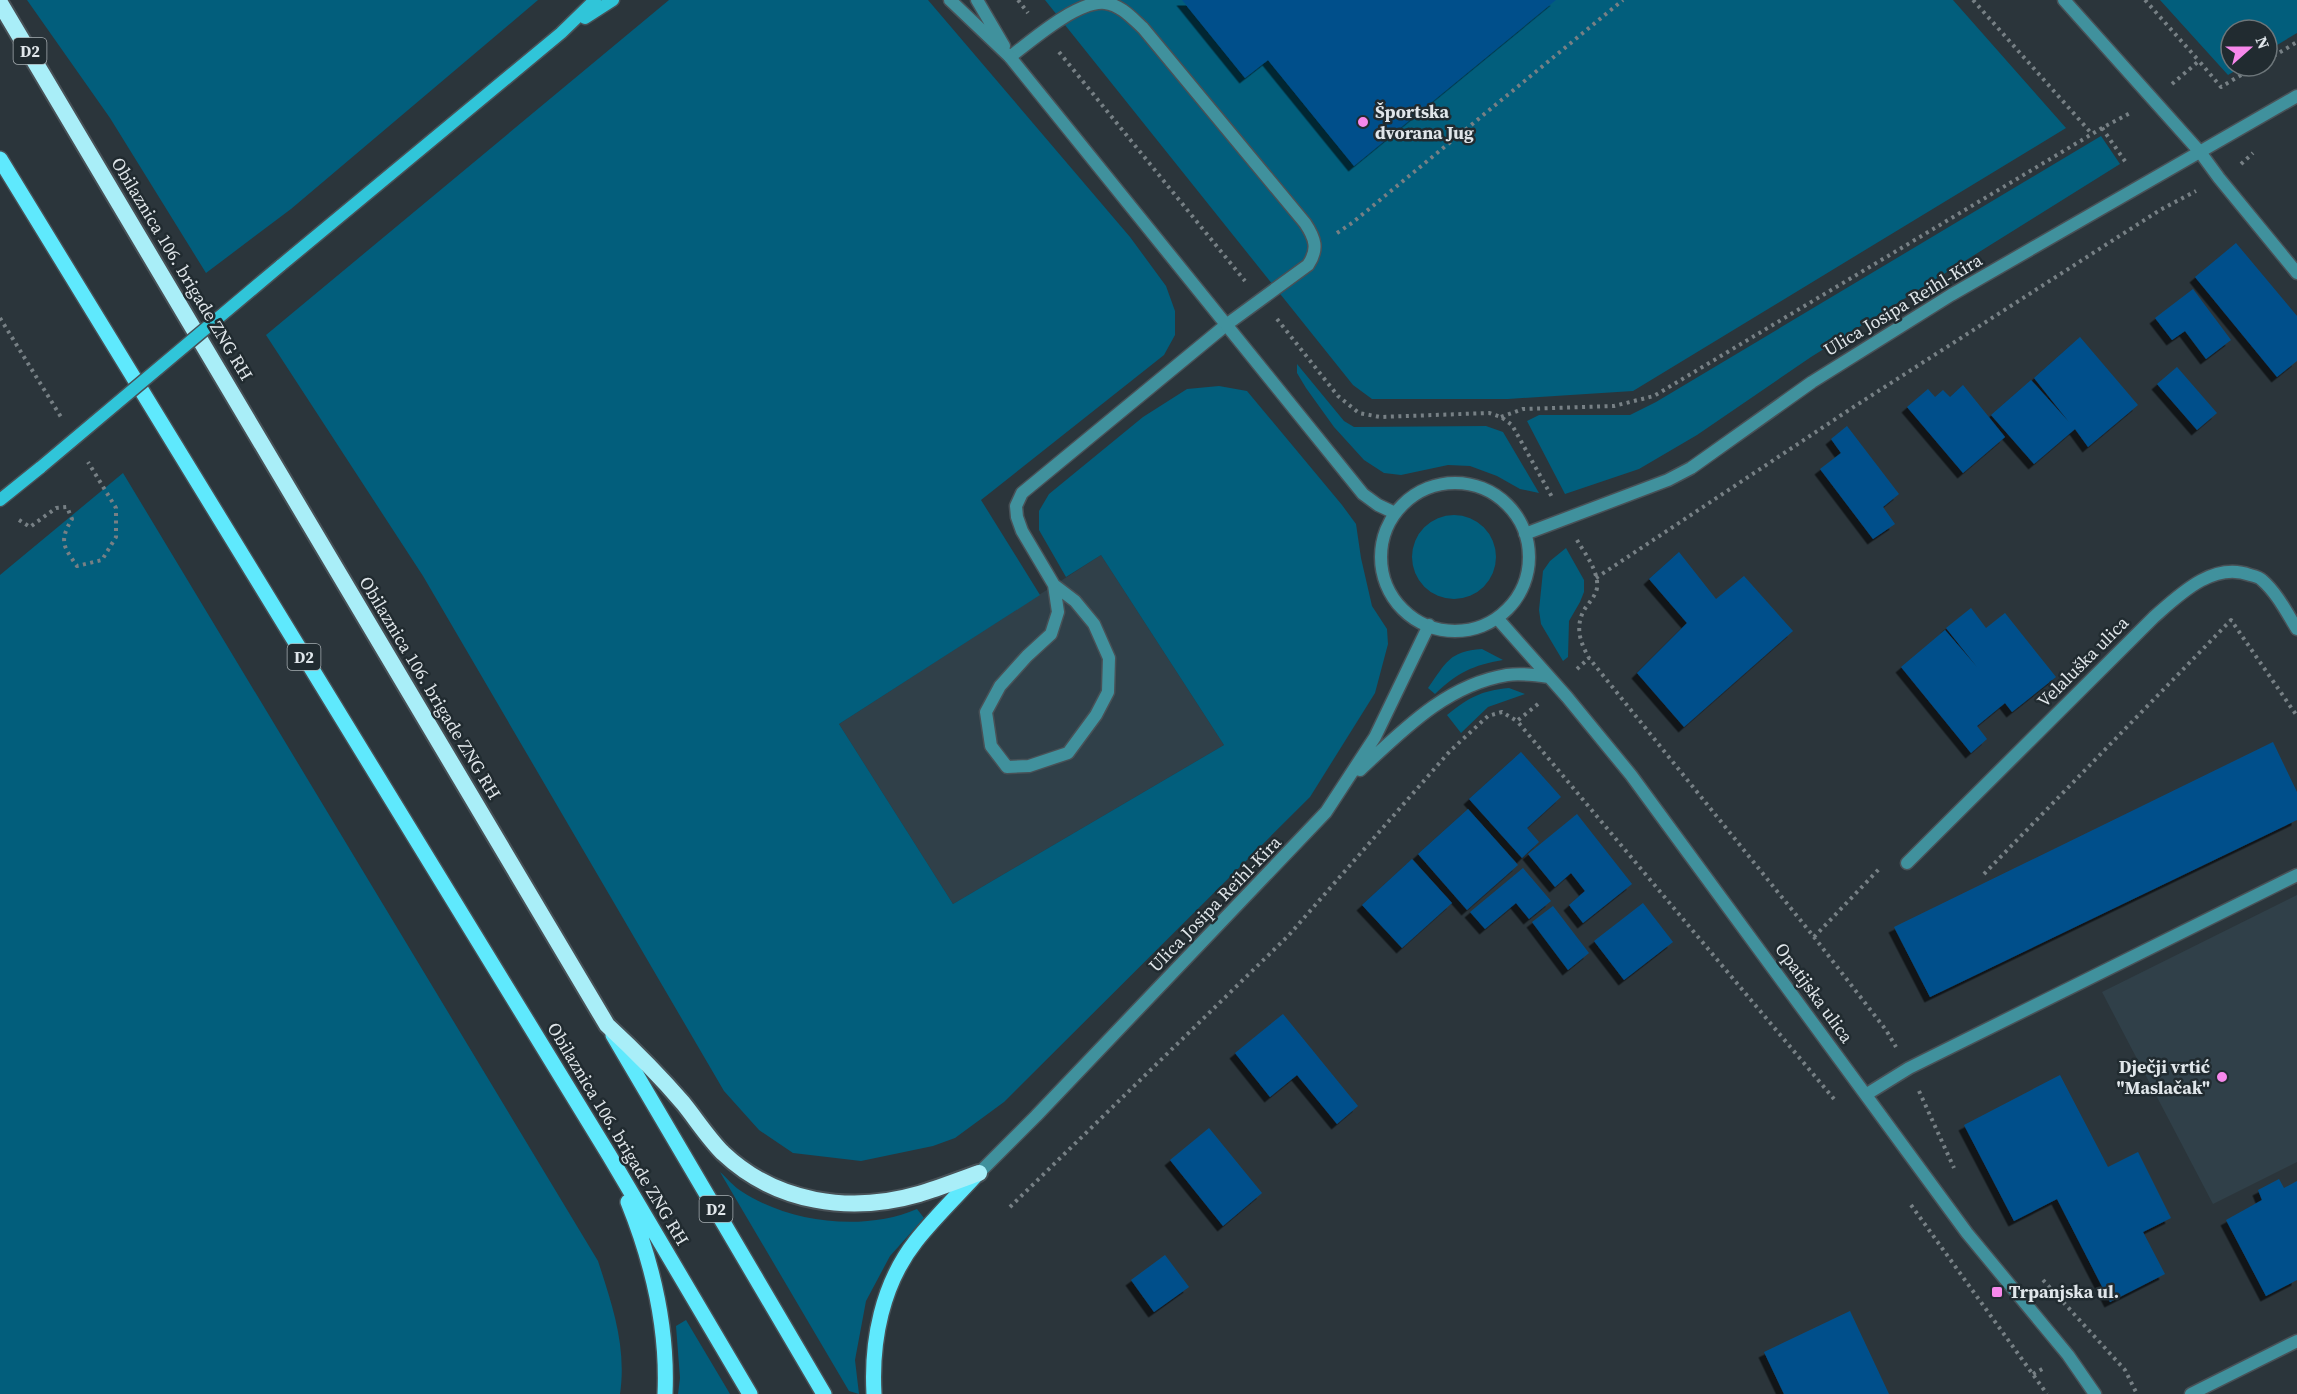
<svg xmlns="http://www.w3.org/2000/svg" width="2297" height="1394" viewBox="0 0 2297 1394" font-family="'Source Serif 4',serif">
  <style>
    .built { fill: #304049 }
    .green { fill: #025e7c }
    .building { fill: #00508b; filter: url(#shadow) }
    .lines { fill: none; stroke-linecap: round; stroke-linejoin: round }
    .service-casing { stroke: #485157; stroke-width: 15 }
    .minor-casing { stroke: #485157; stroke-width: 15 }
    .secondary-casing { stroke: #485157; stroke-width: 15 }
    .primary-casing { stroke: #485157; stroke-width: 18 }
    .trunk-casing { stroke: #485157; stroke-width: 20 }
    .path { stroke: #778085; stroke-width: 4; stroke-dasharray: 3 4.5; stroke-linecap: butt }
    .service { stroke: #40919d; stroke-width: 12 }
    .minor { stroke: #40919d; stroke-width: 12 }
    .secondary { stroke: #30c5d9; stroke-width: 12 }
    .primary { stroke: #5fe9fd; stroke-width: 15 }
    .trunk { stroke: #a9eef8; stroke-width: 16 }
    .secondary-bridge-casing { stroke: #485157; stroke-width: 15; stroke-linecap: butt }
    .secondary-bridge { stroke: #30c5d9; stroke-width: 12 }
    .poi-dot { fill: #f788eb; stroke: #212b30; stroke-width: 2 }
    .labels { text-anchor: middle; stroke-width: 5; stroke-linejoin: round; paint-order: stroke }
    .shield { fill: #212b30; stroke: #a7aeb2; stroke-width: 1.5 }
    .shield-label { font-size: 16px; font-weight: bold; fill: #e0e6ea }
    .poi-label { font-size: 18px; font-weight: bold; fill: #e0e6ea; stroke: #212b30; text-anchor: start }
    .street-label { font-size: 18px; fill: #e0e6ea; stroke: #212b30 }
  </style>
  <defs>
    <filter id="shadow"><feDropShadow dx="-5.5" dy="5.5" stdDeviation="0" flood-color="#0009"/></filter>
  </defs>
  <rect width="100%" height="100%" fill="#2b353b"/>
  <!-- built -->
  <path class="built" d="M1101 555 1224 745 953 904 839 724Z
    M2297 895V1162L2213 1204 2102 992Z"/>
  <!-- green -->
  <path class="green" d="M27 0H538L291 209 206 273 110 118Z
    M669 0H928L1130 237 1166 286 1175 311V335L1164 355 981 500 1040 595 839 724 953 904 1224 745 1101 555 1066 577 1039 530V511L1049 494 1143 417 1187 389 1219 386 1247 391 1342 505 1356 524 1361 558 1372 606 1387 629 1388 644 1375 693 1310 797 1004 1102 955 1138 933 1146 861 1161 793 1153 759 1130 724 1091 423 576 266 335Z
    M1045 0H1953L2066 128 1633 391 1508 399H1372L1353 385Z
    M2160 0H2297V33L2267 51V30H2231V66H2243L2228 75Z
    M2101 136 2120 164 1811 357 1697 435 1639 469 1565 494 1527 421 1539 415H1630L1656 402Z
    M1297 364 1344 421 1354 427 1486 426 1503 432 1539 493 1520 489 1497 476 1470 466 1448 465 1401 475 1384 473 1364 460 1334 427 1306 388 1297 373Z
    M123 473 598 1261C612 1304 627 1347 620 1394H0V575Z
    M1412 557a42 42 0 1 1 84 0a42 42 0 1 1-84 0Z
    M1566 548 1584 580V592L1580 602 1569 621 1568 657 1563 661 1541 624 1539 610 1543 571 1550 561Z
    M1482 649 1503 660C1473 665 1457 673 1435 694L1428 688C1446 663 1449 651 1482 649Z
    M1509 688 1525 694 1488 707 1461 733 1447 715C1470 697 1480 691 1509 688Z
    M720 1172C727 1178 733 1186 741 1191 789 1223 864 1232 917 1209L924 1218 890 1256 866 1301 855 1360 859 1394 849 1391Z
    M686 1320 730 1394H678L680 1378 676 1326Z"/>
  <!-- building -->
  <path class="building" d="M1182 0H1556L1354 166 1268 60 1245 78Z
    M2236 243 2297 316V361L2277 377 2195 277Z
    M2193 289 2231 340 2206 359 2185 331 2172 340 2155 318Z
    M2080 337 2138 405 2088 447 2075 429 2034 464 1991 415 2031 380 2069 422 2034 378Z
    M2177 367 2217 413 2197 430 2157 384Z
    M1963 385 2005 437 1963 473 1907 407 1928 389 1935 397 1943 390 1950 397Z
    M1847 426 1899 494 1883 507 1895 524 1873 539 1820 469 1841 453 1831 439Z
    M1679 552 1716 599 1744 576 1793 631 1684 727 1637 673 1687 623 1649 579Z
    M1971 608 1986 628 2005 613 2056 677 2012 712 2005 703 1977 726 1987 739 1971 753 1901 667 1945 630 1977 667 1946 628Z
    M2273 742 2297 792V820L1930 997 1894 927Z
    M1521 752 1561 797 1527 828 1539 842 1522 858 1469 799Z
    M1468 809 1518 865 1467 910 1418 854Z
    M1577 814 1632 884 1583 923 1569 905 1585 891 1571 873 1555 887 1528 854Z
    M1412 859 1452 903 1402 948 1362 905Z
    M1523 868 1551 901 1529 919 1516 903 1485 929 1470 912Z
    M1643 903 1673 942 1624 980 1594 941Z
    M1553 906 1589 953 1568 970 1532 922Z
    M1283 1014 1358 1106 1337 1124 1297 1075 1270 1097 1235 1053Z
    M2060 1075 2108 1167 2138 1152 2171 1218 2143 1232 2165 1274 2110 1302 2057 1199 2014 1221 1964 1125Z
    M1209 1128 1262 1193 1223 1226 1170 1160Z
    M2279 1179 2284 1188 2297 1181V1280L2266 1296 2226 1220 2262 1200 2258 1190Z
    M1165 1255 1189 1287 1154 1312 1131 1280Z
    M1850 1311 1889 1394H1784L1764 1352Z"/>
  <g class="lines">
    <!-- service casing -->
    <g class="service-casing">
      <path id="service" d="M1010 57C1032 40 1078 0 1105 3 1121 5 1132 18 1143 28L1305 223C1315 238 1319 249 1308 265L1226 325 1022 493 1016 506 1017 517 1022 531 1054 585 1058 612 1051 634 1027 656 1000 686 986 712 991 746 1007 767 1029 766 1068 753 1096 715 1108 692 1109 658 1094 624 1075 601 1054 585"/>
    </g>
    <!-- minor casing -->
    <g class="minor-casing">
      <path id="minor" d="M950 0 1010 57 1363 494 1378 505 1395 513
        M977 0 1004 46
        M2064 0 2200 152 2219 178 2297 273
        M1381 557a74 74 0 1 1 148 0a74 74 0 1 1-148 0Z
        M1525 534 1668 480 1691 468 1812 382 1951 295 2297 96
        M1497 618 1567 697 1631 775 1967 1233 2068 1355 2095 1394
        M1360 770C1403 730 1446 685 1507 675 1521 673 1535 675 1549 677
        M1907 863 2154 617C2179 595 2213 561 2250 575 2254 576 2259 577 2262 580 2277 593 2287 613 2297 629
        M1867 1094 1909 1068 2297 875
        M979 1173 1036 1116 1326 812 1375 737 1429 625
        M2191 1394 2297 1341"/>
    </g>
    <!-- secondary casing -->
    <g class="secondary-casing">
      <path id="secondary" d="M585 18 613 0
        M280 266 561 33 595 0
        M0 500 41 467"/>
    </g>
    <!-- primary casing -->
    <g class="primary-casing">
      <path id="primary" d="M0 159 609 1155 750 1394
        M613 1035 824 1394
        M628 1202C653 1264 668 1327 665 1394
        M874 1394C871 1341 882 1284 916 1241 935 1217 958 1195 978 1173"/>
    </g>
    <!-- trunk casing -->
    <g class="trunk-casing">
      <path id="trunk" d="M0 3 607 1025C634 1050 659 1075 683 1103 696 1119 708 1138 723 1153 776 1203 850 1214 919 1194 939 1188 959 1180 979 1173"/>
    </g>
    <!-- path -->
    <path class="path" d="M1018 0 1028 13
      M1973 0 2092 134
      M2145 0 2199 61
      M1059 52 1245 281
      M2267 60 2297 42
      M2172 84 2199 61 2221 87 2256 66
      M2102 128 2127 164
      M2241 164 2253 153
      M1337 233 1352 223 1623 0
      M0 318 61 417
      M1277 319 1338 396 1359 413 1380 417 1489 413 1501 417 1512 425 1552 497
      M1501 417 1523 409 1614 406 1654 396 2102 128 2132 112
      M19 520 30 527 56 508 67 507 72 519C59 541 63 546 77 566L102 560 116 537V508L88 462
      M1577 540C1585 554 1599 571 1597 588 1595 598 1587 604 1583 612 1575 629 1581 644 1589 658L1814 937 1886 1030 1896 1047
      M1596 578 1852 408 2160 210 2196 191
      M1577 669 1589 658
      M1538 704 1517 721 1834 1099
      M1984 874 2231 620 2297 716
      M1814 937 1881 867
      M1919 1091 1954 1168
      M1911 1205 2047 1394
      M1010 1207 1289 935 1450 751 1488 716 1502 712 1517 721
      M2043 1280 2125 1370 2137 1394
      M2033 1374 2046 1367"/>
    <!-- service -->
    <use href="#service" class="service"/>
    <!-- minor -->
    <use href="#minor" class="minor"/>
    <!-- secondary -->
    <use href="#secondary" class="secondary"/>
    <!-- primary -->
    <use href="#primary" class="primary"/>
    <!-- trunk -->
    <use href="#trunk" class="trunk"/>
    <!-- secondary-bridge casing -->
    <g class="secondary-bridge-casing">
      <path id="secondary-bridge" d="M41 467 280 266"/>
    </g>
    <!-- secondary-bridge -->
    <use href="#secondary-bridge" class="secondary-bridge"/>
  </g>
  <!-- markers -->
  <g class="poi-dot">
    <circle cx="1363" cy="122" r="6"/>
    <circle cx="2222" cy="1077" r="6"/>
    <rect x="1991" y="1286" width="12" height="12" rx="3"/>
  </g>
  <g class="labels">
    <!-- shield labels -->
    <g class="shield">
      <rect x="13.5" y="38" width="33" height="26" rx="4.5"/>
      <rect x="287.5" y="644" width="33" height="26" rx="4.5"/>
      <rect x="699.5" y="1196" width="33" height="26" rx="4.5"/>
    </g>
    <g class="shield-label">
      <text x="30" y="57">D2</text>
      <text x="304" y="663">D2</text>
      <text x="716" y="1215">D2</text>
    </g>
    <!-- poi labels -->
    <g class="poi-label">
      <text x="1375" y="118">Športska<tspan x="1375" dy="21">dvorana Jug</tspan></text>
      <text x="2210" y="1073" text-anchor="end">Dječji vrtić<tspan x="2210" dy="21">"Maslačak"</tspan></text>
      <text x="2009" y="1298">Trpanjska ul.</text>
    </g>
    <!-- street labels -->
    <g class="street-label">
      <text transform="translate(182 269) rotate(59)" y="6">Obilaznica 106. brigade ZNG RH</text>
      <text transform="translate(1903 305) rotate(-31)" y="6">Ulica Josipa Reihl-Kira</text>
      <text transform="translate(2083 662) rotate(-45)" y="6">Velaluška ulica</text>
      <text transform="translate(430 688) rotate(59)" y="6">Obilaznica 106. brigade ZNG RH</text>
      <text transform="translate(1215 904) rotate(-46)" y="6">Ulica Josipa Reihl-Kira</text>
      <text transform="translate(1814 993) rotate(54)" y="6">Opatijska ulica</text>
      <text transform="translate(618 1134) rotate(59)" y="6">Obilaznica 106. brigade ZNG RH</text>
    </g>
  </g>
  <!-- north arrow -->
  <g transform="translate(2249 48) rotate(69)"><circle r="28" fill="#212b30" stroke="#6d767a" stroke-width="1.5"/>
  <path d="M0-4.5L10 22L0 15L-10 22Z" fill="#f788eb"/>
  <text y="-9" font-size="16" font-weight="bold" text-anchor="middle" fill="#e0e6ea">N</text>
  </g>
</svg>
